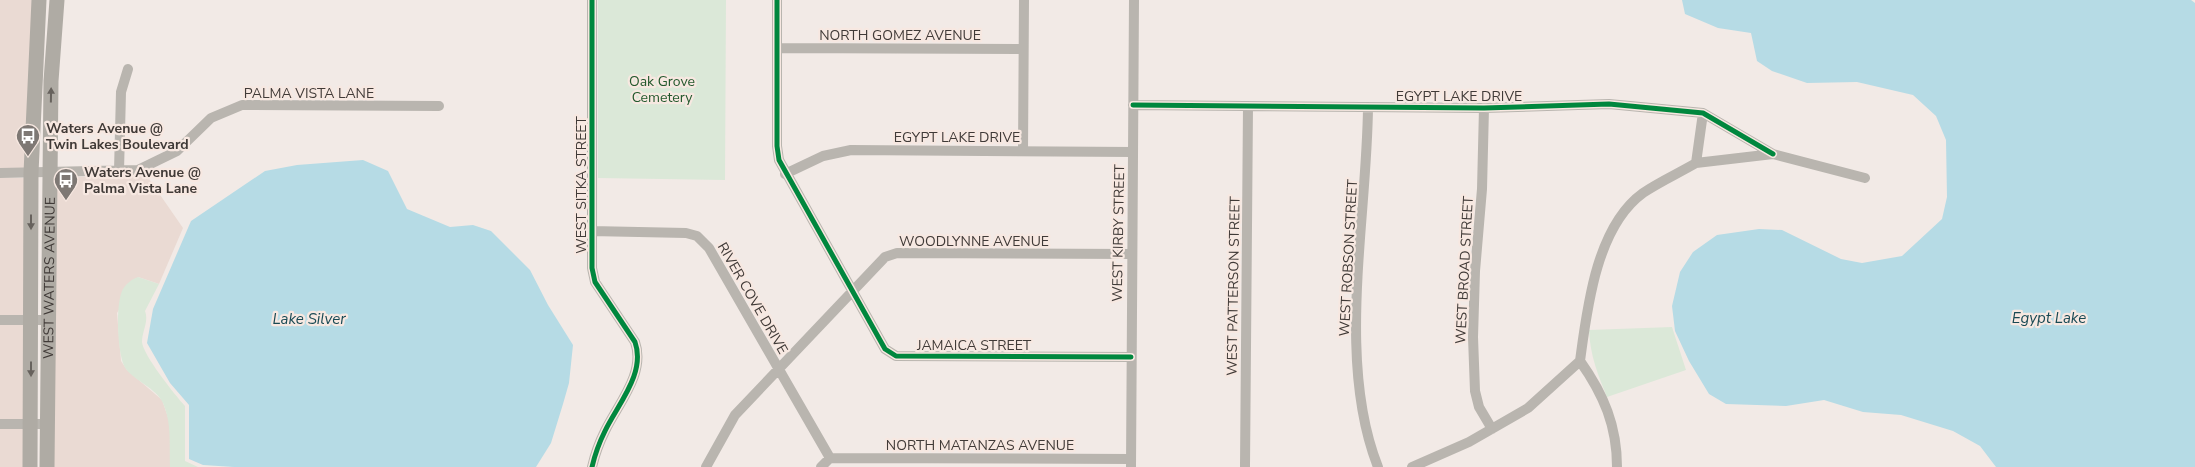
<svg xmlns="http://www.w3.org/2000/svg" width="2195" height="467" viewBox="0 0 2195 467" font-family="'Nunito Sans',sans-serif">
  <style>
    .built { fill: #eadad3 }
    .green { fill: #dbe8d8 }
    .water { fill: #b6dbe5 }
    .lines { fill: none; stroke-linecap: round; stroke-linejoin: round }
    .minor { stroke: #b9b5af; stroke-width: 10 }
    .secondary { stroke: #afaba4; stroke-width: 15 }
    .cycleway-casing { stroke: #f7e8e1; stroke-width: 8 }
    .cycleway { stroke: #00873e; stroke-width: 5 }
    .oneway { fill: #67625d }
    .labels { text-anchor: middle; stroke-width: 4.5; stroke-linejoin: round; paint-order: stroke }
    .street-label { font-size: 14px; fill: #403a37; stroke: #f7e8e1 }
    .park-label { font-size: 14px; fill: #22582c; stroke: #f7e8e1 }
    .poi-label { font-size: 14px; font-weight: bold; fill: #403a37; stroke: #f7e8e1; text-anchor: start }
    .water-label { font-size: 15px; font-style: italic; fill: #184954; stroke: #f7e8e1 }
  </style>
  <rect width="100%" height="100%" fill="#f2eae6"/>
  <!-- built -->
  <path class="built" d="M0 0H34L26 169H0Z
    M109 176H147L183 228 159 284 138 277 117 313 121 361 127 370 162 400 170 423V467H52L54 178Z
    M0 178H26V315H0Z
    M0 325H26V419H0Z
    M0 428H26L25 467H0Z"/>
  <!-- green -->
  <path class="green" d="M598 0H726L725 180 598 178Z
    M138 277 159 284 145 311C149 322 142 331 142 342 143 355 175 395 185 406V461L198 467H170C169 444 172 424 163 403 156 388 135 381 126 369 117 357 115 302 123 289 126 284 132 279 138 277Z
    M1672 327 1686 370 1607 397C1598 375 1590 355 1589 330Z"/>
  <!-- water -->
  <path class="water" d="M1682 0H2191L2195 3V467H1996L1980 446 1953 431 1901 415 1863 412 1824 400 1786 406 1726 404 1709 394 1689 361 1675 331 1672 306 1680 272 1693 252 1717 235 1759 229 1782 230 1841 259 1862 263 1902 256 1942 219 1947 197 1946 140 1936 116 1913 95 1857 82 1807 83 1772 71 1757 61 1751 33 1718 28 1685 14Z
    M363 160 388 171 407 209 450 227 473 225 491 231 530 270 548 305 573 345 569 383 563 404 551 443 536 467H234L203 465 189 459V405L170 383 147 343 153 309 191 221 265 171 297 165Z"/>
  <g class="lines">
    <!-- minor -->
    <path class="minor" d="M592 0V268L595 282 635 342C646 373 618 404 605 431 599 443 595 454 592 467
      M777 0V146L779 160 885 349 896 356 1131 357
      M777 48 1023 49
      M1133 105 1484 108 1609 104 1703 113 1773 154
      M1368 107C1367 220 1336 361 1378 467
      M1484 108 1482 189 1475 271 1473 337 1475 391 1479 407 1492 429
      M1023 151 1024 0
      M1696 163 1773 154 1865 178
      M119 171 121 92 128 69
      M0 173 138 170 177 151 211 118 242 105 439 106
      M785 174 823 156 851 150 1133 152
      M591 231 686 233 697 236 709 248 830 458 821 467
      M0 320H48
      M0 424H48
      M830 458 1131 459
      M706 467 735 415 885 257 897 253 1132 254
      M1131 467 1134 0
      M1245 467 1248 106
      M1412 467 1469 442 1528 408 1580 361
      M1617 467C1617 426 1604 395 1580 361 1587 309 1596 227 1643 193 1659 182 1679 173 1696 163L1703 113"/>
    <!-- secondary -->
    <g class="secondary">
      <path d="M30 467 31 173 39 0"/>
      <path id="s1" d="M47 467 51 81 57 0"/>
    </g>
    <!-- cycleway casing -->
    <g class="cycleway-casing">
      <path id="cycleway" d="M592 0V268L595 282 635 342C646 373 618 404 605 431 599 443 595 454 592 467
        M777 0V146L779 160 885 349 896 356 1131 357
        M1133 105 1484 108 1609 104 1703 113 1773 154"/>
    </g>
    <!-- cycleway -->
    <use href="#cycleway" class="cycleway"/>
  </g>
  <!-- one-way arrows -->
  <defs><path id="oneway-solid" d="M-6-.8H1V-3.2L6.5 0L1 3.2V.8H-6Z" transform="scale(1.25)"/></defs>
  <g class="oneway">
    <use href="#oneway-solid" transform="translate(51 95) rotate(-89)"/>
    <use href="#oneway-solid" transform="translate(31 222) rotate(90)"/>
    <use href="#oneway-solid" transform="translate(31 369) rotate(90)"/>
  </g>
  <!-- icons -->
  <defs>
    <g id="bus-pin" transform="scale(1.25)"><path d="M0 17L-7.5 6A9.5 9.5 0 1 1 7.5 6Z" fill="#7e7874" stroke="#f7e8e1"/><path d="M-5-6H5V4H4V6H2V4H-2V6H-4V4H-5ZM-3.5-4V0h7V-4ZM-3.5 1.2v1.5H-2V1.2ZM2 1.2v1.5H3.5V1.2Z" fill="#fff"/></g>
  </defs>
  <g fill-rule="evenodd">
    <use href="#bus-pin" x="28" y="136"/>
    <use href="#bus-pin" x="66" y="180"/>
  </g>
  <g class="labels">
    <!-- street labels -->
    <g class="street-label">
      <text x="900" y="40">NORTH GOMEZ AVENUE</text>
      <text x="309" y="98">PALMA VISTA LANE</text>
      <text x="1459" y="101">EGYPT LAKE DRIVE</text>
      <text x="957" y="142">EGYPT LAKE DRIVE</text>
      <text transform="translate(581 185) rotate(-90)" y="5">WEST SITKA STREET</text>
      <text transform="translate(1118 233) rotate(-89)" y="5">WEST KIRBY STREET</text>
      <text x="974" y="246">WOODLYNNE AVENUE</text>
      <text transform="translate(1348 258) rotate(-87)" y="5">WEST ROBSON STREET</text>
      <text transform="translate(1464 270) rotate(-87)" y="5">WEST BROAD STREET</text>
      <text dy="5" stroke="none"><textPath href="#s1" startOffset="189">WEST WATERS AVENUE</textPath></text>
      <text transform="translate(1233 286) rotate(-89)" y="5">WEST PATTERSON STREET</text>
      <text transform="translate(753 298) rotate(60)" y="5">RIVER COVE DRIVE</text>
      <text x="974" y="350">JAMAICA STREET</text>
      <text x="980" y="450">NORTH MATANZAS AVENUE</text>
    </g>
    <!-- park labels -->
    <g class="park-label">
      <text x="662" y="86">Oak Grove<tspan x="662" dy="16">Cemetery</tspan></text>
    </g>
    <!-- poi labels -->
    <g class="poi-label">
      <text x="46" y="133">Waters Avenue @<tspan x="46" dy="16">Twin Lakes Boulevard</tspan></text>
      <text x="84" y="177">Waters Avenue @<tspan x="84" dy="16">Palma Vista Lane</tspan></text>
    </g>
    <!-- water labels -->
    <g class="water-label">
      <text x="2049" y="323">Egypt Lake</text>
      <text x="309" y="324">Lake Silver</text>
    </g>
  </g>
</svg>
